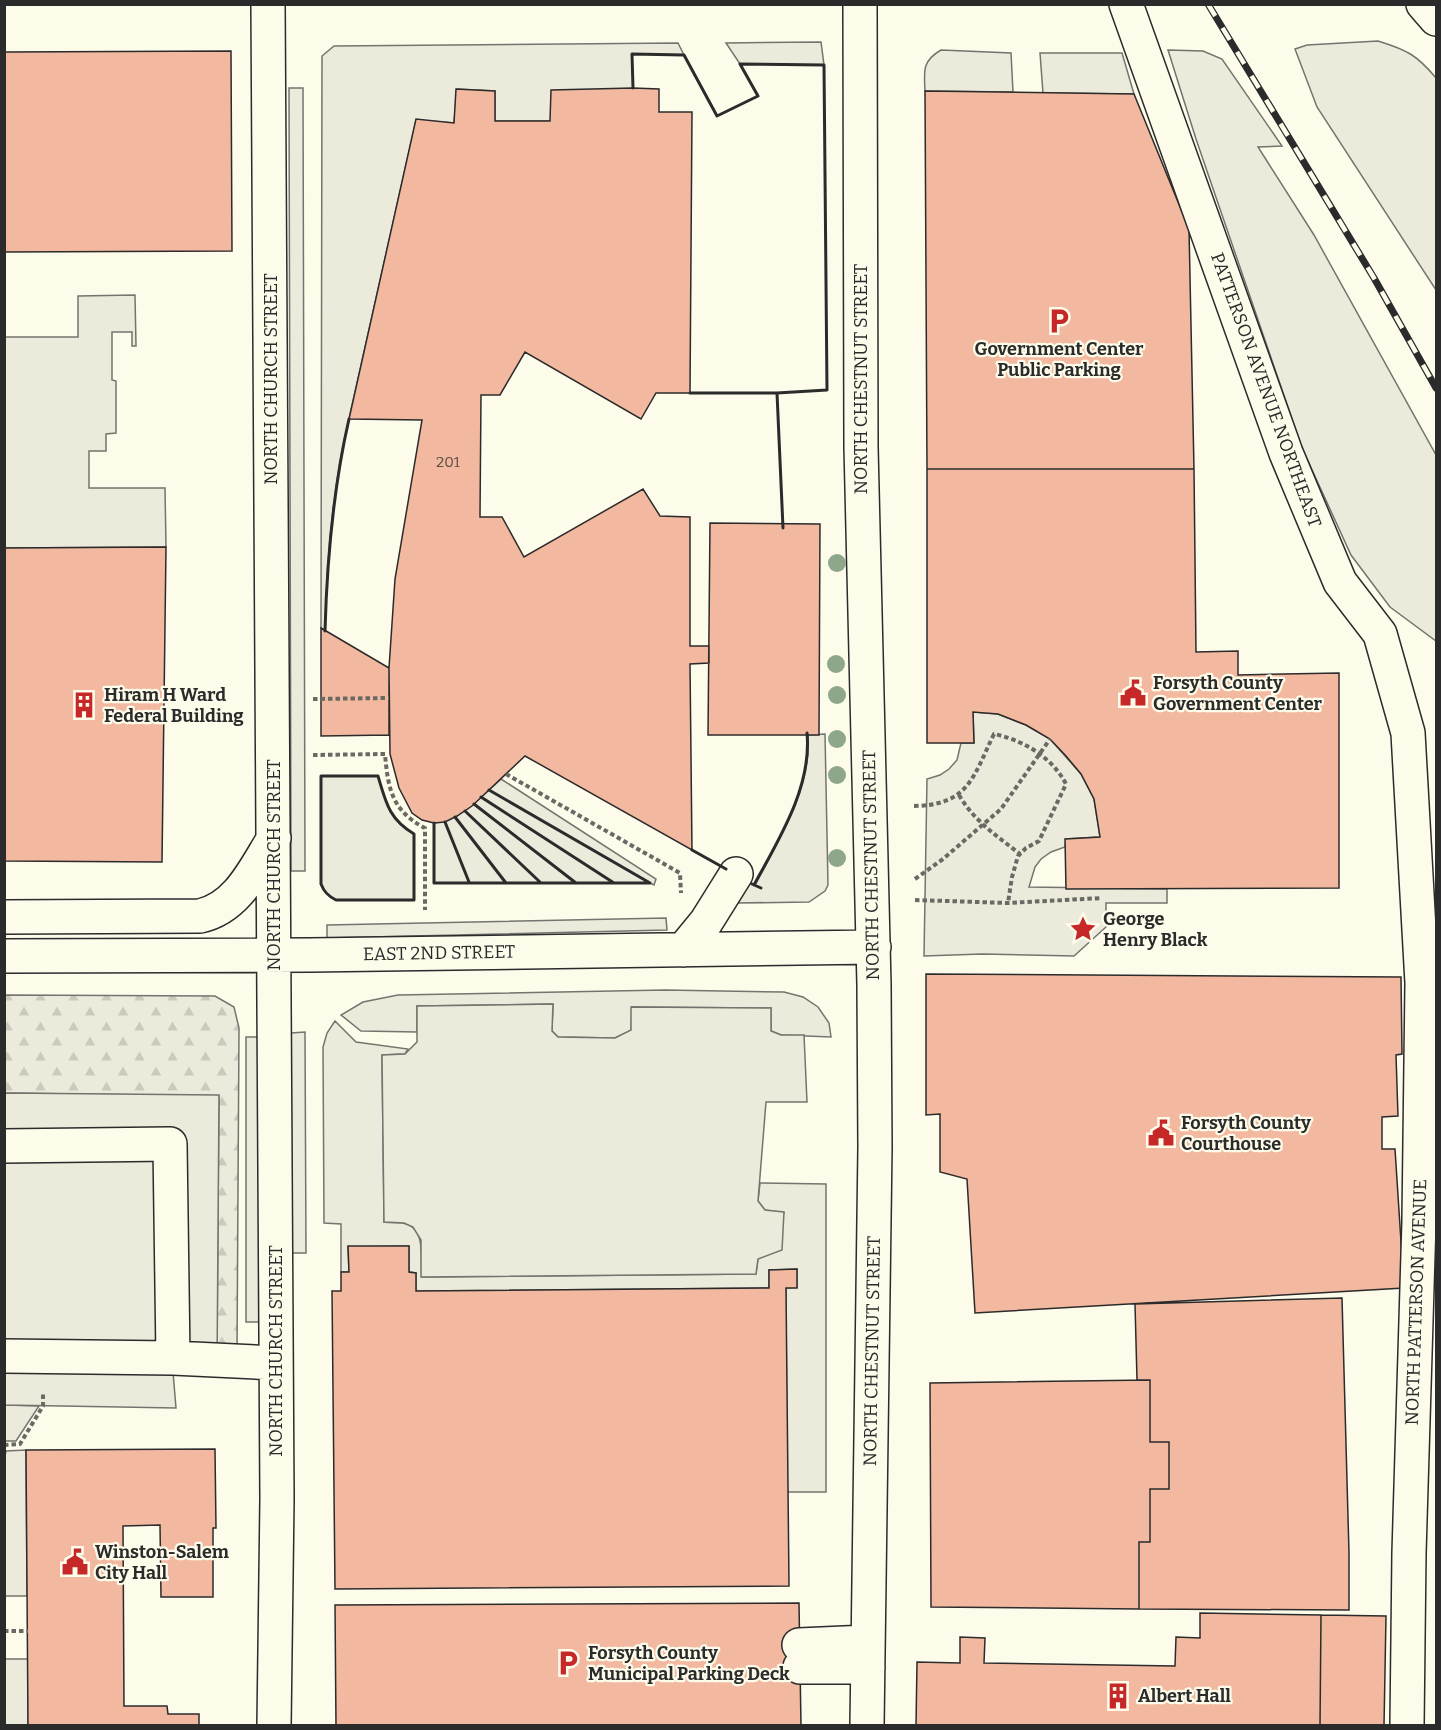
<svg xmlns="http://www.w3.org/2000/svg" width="1441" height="1730" viewBox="0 0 1441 1730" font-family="Bitter,serif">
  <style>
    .green { fill: #ecebdb; stroke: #74746e; stroke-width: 1.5 }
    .forest { fill: url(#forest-firs); stroke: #74746e; stroke-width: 1.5 }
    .parking { fill: #eceadb; stroke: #74746e; stroke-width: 1.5 }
    .building { fill: #f2b8a0; stroke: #2b2b2b; stroke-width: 1.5 }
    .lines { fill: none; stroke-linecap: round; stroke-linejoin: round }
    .minor-casing { stroke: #2b2b2b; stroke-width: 36 }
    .path { stroke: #6a6964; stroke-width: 4; stroke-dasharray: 4.5 3; stroke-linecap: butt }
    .minor { stroke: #fdfbea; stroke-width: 33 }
    .rail-casing { stroke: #2b2b2b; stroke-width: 7 }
    .rail { stroke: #fdfbea; stroke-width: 4.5; stroke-dasharray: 14; stroke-linecap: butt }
    .wall { stroke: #2b2b2b; stroke-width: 3 }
    .tree { fill: #8ea78a }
    .labels { text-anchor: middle; stroke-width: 4.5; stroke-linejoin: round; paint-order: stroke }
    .number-label { font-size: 15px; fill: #5d4e48 }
    .poi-label { font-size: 18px; font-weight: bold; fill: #2b2b2b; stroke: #fdfbea; text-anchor: start }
    .street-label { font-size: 18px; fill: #2b2b2b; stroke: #fdfbea }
  </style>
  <defs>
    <pattern id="forest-firs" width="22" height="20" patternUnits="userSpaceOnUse" patternTransform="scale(1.5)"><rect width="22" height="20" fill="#ecebdb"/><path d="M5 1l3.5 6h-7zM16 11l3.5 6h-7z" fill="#cbcabc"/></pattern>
  </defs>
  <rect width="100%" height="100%" fill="#fdfbea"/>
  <!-- green -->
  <path class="green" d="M1378 41C1407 50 1417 55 1436 78V290L1317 107 1295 49 1307 45Z
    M821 42 824 65 740 64 726 43Z
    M678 43 684 55 632 54 633 88 550 121H495V91L457 89 454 123 416 120 342 450C331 510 326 570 325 631L321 628 322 56 334 46Z
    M941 50 1011 53 1013 92 925 91C924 71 922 61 941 50Z
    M1168 50 1203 51 1222 59 1282 146 1258 147 1314 235 1436 455V641L1390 607 1351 555 1302 448 1196 139Z
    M1040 53H1122L1134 94 1043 93Z
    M825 734 828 885 825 891 809 902 737 903 747 881 755 885C779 840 812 788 808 735Z
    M321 776H378C386 803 389 819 414 834V900H336C328 896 324 892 321 884Z
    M501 779 656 879 654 885 650 883H434V823C461 819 481 797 501 779Z
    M665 990 784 992 803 997 818 1007 829 1023 831 1037 781 1035 771 1031V1008L632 1007 631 1031 615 1038 558 1037 552 1031 553 1004 417 1006V1032L361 1031 341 1015 363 1002 398 995Z
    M335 1021 356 1042 408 1049 405 1054 382 1055 384 1222C390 1223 397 1222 403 1223 427 1227 420 1259 422 1277L756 1274 758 1259 784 1213 765 1210 758 1201 760 1183 826 1184V1492H787L786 1288 797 1287V1269L769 1270V1288L416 1291V1273L409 1272V1246L348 1247 349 1272H341V1224L324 1223 323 1047 327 1033Z
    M5 1405 39 1406 16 1441H5Z
    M26 1450 27 1596H5V1456L6 1451Z
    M5 1659H28V1725L5 1726Z"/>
  <!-- forest -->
  <path class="forest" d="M4 995 215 996 234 1007 239 1028 237 1353 217 1352 219 1096 5 1093Z"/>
  <!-- parking -->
  <path class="parking" d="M289 88H303L305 871H291Z
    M135 295 136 346H132V332H112V380L116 381V433L106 434V451H89V488H165L166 547 5 548 4 337H78V296Z
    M973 712 998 714 1026 725 1050 739 1081 774 1094 799 1100 837 1066 839 1065 847 1051 852 1041 859 1035 867 1029 887 1167 889V903H1106V927L1074 956 982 954 924 956 927 779 940 775 949 769 957 760 961 743H974Z
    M666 918 667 930 327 938V925Z
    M553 1004 552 1031 558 1037 615 1038 631 1030V1007L771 1008V1031L781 1035H804L807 1102H766L758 1201 765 1210 784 1212 782 1250 758 1259 756 1274 421 1277V1240L413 1227 404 1223 384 1222 382 1055 405 1054 417 1042V1006Z
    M305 1032 306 1253H292L291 1033Z
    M246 1037H260V1322H246Z
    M5 1093 219 1095 217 1371 173 1372 176 1408 5 1405Z"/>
  <!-- building -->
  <path class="building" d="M231 51 232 251 4 252V52Z
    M633 88 659 89V112H692L690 393H656L641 419 525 352 500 395H481L480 517H502L524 557 643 489 660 516 690 517V646H709V663L690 664 692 850 525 756 472 806 457 816 445 822 434 823 422 820 412 813 399 788 390 754 389 668 395 579 422 420 349 419 416 119 454 123 456 89 495 91V121H550L551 90Z
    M925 91 1134 94 1189 229 1194 469H927Z
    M927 469H1194L1196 652 1238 651V675L1339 673V888L1066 889 1065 839 1100 837 1094 799 1081 774 1066 756 1050 739 1026 725 998 714 973 712 974 743H927Z
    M710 523 820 524 819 735H708Z
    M166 547 162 862 4 861V548Z
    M321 628 389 668V735L321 736Z
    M926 974 1401 977 1402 1054 1396 1055 1398 1116 1382 1117V1149H1395L1404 1288 975 1313 967 1179 940 1172V1114L926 1115Z
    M348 1246H409V1272L416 1273V1291L769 1288V1270L797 1269V1288H786L789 1586 335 1589 332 1291H341V1272H349Z
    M1342 1298 1349 1553V1610L1139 1609V1542H1150V1489H1169V1442H1150V1380H1137L1135 1304Z
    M1150 1380V1442H1169V1489H1150V1542H1139V1609L931 1607 930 1383Z
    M215 1449 216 1528H213V1597H161L160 1525 123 1526 124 1706H167L168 1714H199V1725L217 1726H28L26 1450Z
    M799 1603 801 1726H336L335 1605Z
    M1200 1613 1321 1615 1320 1726H916L917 1662 960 1663V1637L985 1638 984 1663 1175 1666 1176 1637 1200 1638Z
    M1321 1615 1386 1616 1384 1726H1320Z"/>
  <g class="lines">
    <!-- minor casing -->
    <g class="minor-casing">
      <path id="minor" d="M268 4 277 1499 274 1726
        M860 4 861 447 874 985 875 1147 867 1726
        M1126 4 1286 453 1340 582 1380 634 1408 733 1422 983 1419 1221 1409 1553 1407 1726
        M1423 4 1436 19
        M4 917 200 916C238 908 255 868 274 838
        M683 950 706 922 736 874
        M4 956 310 955 874 947
        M4 1146 170 1144 173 1358 4 1356
        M173 1358 276 1363
        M799 1645 867 1642
        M800 1667H868"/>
    </g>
    <!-- path -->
    <path class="path" d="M313 699 389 698
      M313 755 385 754C388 789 392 811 425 828V910
      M506 774 680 873 681 893
      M959 795C974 821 997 836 1020 854
      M914 806C969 805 973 777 994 734 1023 740 1052 757 1066 784L1039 841 1026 848 1018 856 1012 877 1008 903
      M915 879 943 859 1001 809 1050 739
      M915 900 1008 903 1102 898
      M4 1445 20 1444 43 1406V1392
      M4 1631H28"/>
    <!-- minor -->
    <use href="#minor" class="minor"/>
    <!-- rail casing -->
    <g class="rail-casing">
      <path id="rail" d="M1208 4 1374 278 1436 388"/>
    </g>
    <!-- rail -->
    <use href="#rail" class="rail"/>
    <!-- wall -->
    <path class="wall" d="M633 88 632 54 684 55 717 116 758 96 740 64 824 65 827 390 777 393
      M690 393H777L783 528
      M325 631C327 559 333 489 349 419
      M321 776H378C386 803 389 819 414 834V900H336C328 896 324 892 321 884Z
      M481 797 614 883
      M474 804 576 883
      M465 811 541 883
      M455 817 506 883
      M445 822 469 882
      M434 823V883H650L489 790
      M692 850 726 869
      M752 884 761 888
      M754 885C779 839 812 787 807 733"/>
  </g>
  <!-- trees -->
  <g class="tree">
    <circle cx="837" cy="563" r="9"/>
    <circle cx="836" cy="664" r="9"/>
    <circle cx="837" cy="695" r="9"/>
    <circle cx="837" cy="739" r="9"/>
    <circle cx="837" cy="775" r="9"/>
    <circle cx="837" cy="858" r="9"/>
  </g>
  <!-- icons -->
  <defs>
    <g id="parking-bare" transform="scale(2.07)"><path d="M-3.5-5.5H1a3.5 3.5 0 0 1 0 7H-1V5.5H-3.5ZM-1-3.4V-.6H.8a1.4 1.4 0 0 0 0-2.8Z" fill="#c62828" stroke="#fdfbea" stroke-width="2.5" paint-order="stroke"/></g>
    <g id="civic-bare" transform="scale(2.07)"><path d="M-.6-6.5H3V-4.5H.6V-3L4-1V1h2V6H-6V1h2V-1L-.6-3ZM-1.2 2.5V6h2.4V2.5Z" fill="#c62828" stroke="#fdfbea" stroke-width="2.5" paint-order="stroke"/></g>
    <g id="building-bare" transform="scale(2.07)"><path d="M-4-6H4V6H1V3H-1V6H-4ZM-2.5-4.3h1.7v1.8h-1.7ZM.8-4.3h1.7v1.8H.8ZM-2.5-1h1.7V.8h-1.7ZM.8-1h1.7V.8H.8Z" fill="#c62828" stroke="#fdfbea" stroke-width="2.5" paint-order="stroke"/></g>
    <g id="sight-bare" transform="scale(2.07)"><path d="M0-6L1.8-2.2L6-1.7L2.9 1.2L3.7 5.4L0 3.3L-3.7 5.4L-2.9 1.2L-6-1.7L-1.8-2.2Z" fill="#c62828" stroke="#fdfbea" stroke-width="2.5" paint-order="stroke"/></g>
  </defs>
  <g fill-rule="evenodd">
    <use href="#parking-bare" x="1059" y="321"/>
    <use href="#civic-bare" x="1133" y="693"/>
    <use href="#building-bare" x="84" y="705"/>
    <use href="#sight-bare" x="1083" y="929"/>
    <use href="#civic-bare" x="1161" y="1133"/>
    <use href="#civic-bare" x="75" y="1562"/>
    <use href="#parking-bare" x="568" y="1663"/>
    <use href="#building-bare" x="1118" y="1696"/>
  </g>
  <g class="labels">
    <!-- number labels -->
    <g class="number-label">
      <text x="448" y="467">201</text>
    </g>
    <!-- poi labels -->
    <g class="poi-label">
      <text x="1059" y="355" text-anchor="middle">Government Center<tspan x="1059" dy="21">Public Parking</tspan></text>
      <text x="1153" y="689">Forsyth County<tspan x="1153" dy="21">Government Center</tspan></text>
      <text x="104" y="701">Hiram H Ward<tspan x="104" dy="21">Federal Building</tspan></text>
      <text x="1103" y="925">George<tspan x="1103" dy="21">Henry Black</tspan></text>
      <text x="1181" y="1129">Forsyth County<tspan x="1181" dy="21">Courthouse</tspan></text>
      <text x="95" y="1558">Winston-Salem<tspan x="95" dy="21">City Hall</tspan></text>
      <text x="588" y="1659">Forsyth County<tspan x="588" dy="21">Municipal Parking Deck</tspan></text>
      <text x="1138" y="1702">Albert Hall</text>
    </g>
    <!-- street labels -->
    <g class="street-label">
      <text transform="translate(271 379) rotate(-90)" y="6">NORTH CHURCH STREET</text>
      <text transform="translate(861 379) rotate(-90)" y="6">NORTH CHESTNUT STREET</text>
      <text transform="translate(1266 390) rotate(70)" y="6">PATTERSON AVENUE NORTHEAST</text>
      <text transform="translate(274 865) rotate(-90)" y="6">NORTH CHURCH STREET</text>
      <text transform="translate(871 865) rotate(-91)" y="6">NORTH CHESTNUT STREET</text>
      <text transform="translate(439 953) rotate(-1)" y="6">EAST 2ND STREET</text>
      <text transform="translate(1416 1302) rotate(-88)" y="6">NORTH PATTERSON AVENUE</text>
      <text transform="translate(276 1351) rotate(-90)" y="6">NORTH CHURCH STREET</text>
      <text transform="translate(872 1351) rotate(-89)" y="6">NORTH CHESTNUT STREET</text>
    </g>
  </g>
  <!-- border -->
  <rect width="1441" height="1730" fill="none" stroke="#2b2b2b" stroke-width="12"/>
</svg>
